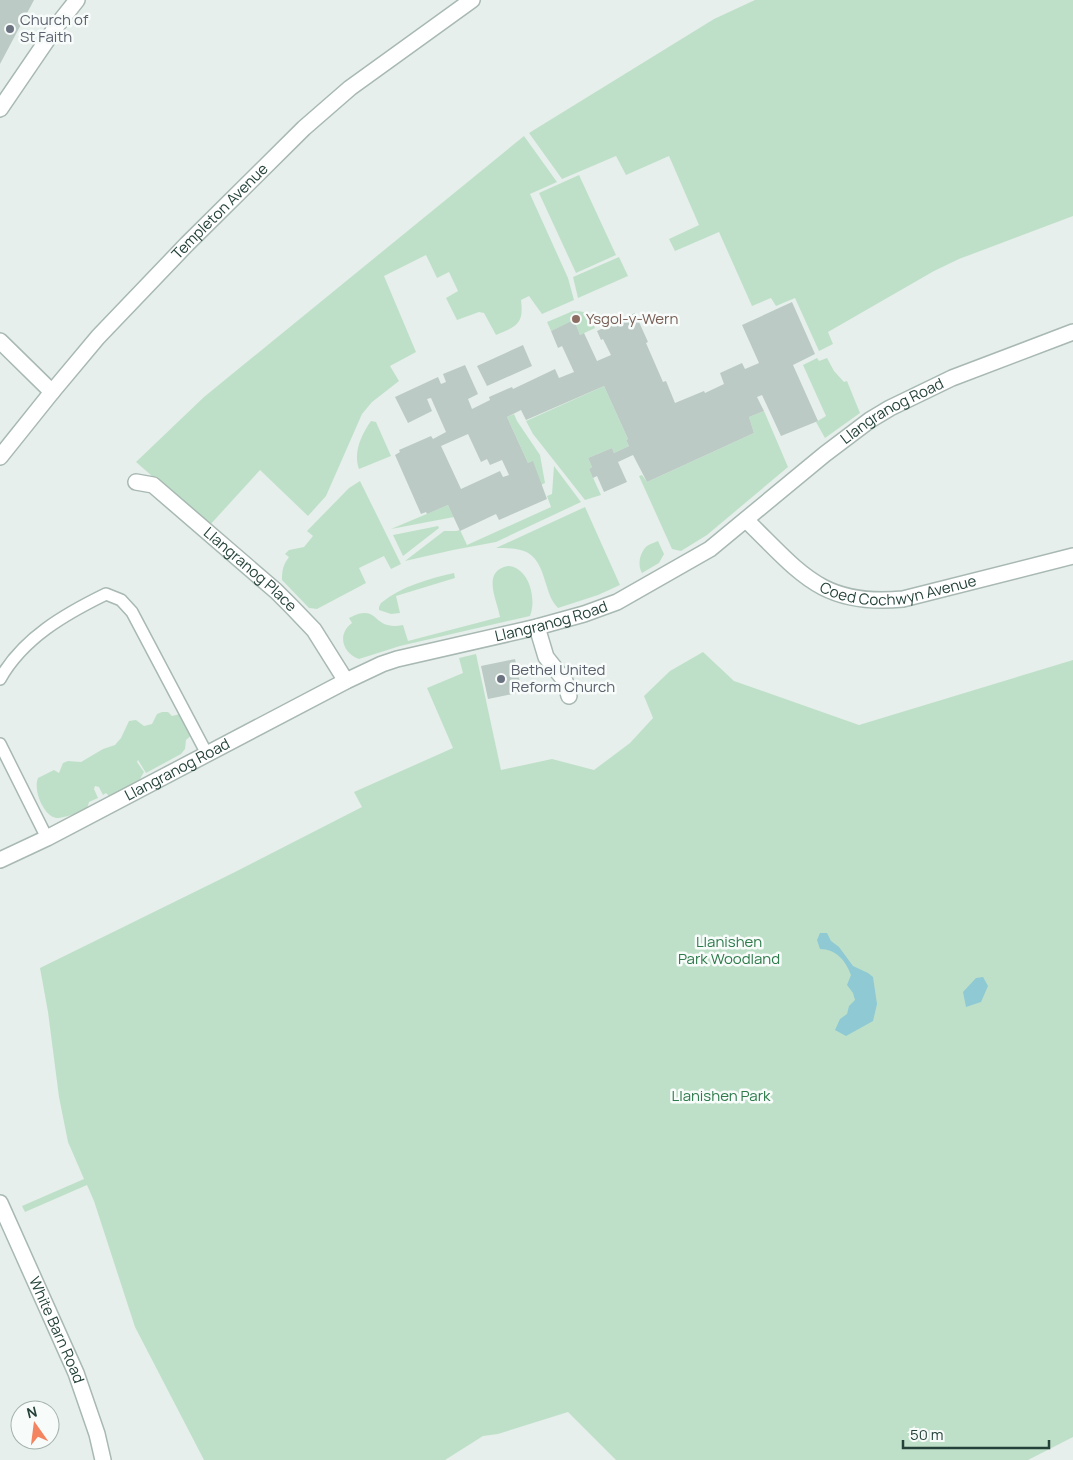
<svg xmlns="http://www.w3.org/2000/svg" width="1073" height="1460" viewBox="0 0 1073 1460" font-family="Manrope,sans-serif">
  <style>
    .green { fill: #bfe0c8 }
    .water { fill: #8ec9d4 }
    .building { fill: #bbcac4; fill-rule: evenodd }
    .lines { fill: none; stroke-linecap: round; stroke-linejoin: round }
    .service-casing { stroke: #a8b8b2; stroke-width: 14 }
    .minor-casing { stroke: #a8b8b2; stroke-width: 18 }
    .tertiary-casing { stroke: #a8b8b2; stroke-width: 18 }
    .service { stroke: #fff; stroke-width: 11 }
    .minor { stroke: #fff; stroke-width: 15 }
    .tertiary { stroke: #fff; stroke-width: 15 }
    .worship-dot { fill: #6b7280; stroke: #f7fbf9; stroke-width: 2 }
    .education-dot { fill: #8d6e63; stroke: #f7fbf9; stroke-width: 2 }
    .labels { text-anchor: middle; stroke-width: 5; stroke-linejoin: round; paint-order: stroke }
    .worship-label { font-size: 15px; fill: #5b616d; stroke: #f7fbf9; text-anchor: start }
    .street-label { font-size: 15px; fill: #24423a; stroke: #f7fbf9 }
    .education-label { font-size: 15px; fill: #785e54; stroke: #f7fbf9; text-anchor: start }
    .park-label { font-size: 15px; fill: #2d7a4b; stroke: #f7fbf9 }
  </style>
  <rect width="100%" height="100%" fill="#e6efeb"/>
  <!-- green -->
  <path class="green" d="M755 0H1073V216L959 259 934 271 828 332 833 344 819 351 795 298 776 306 771 298 752 306 719 232 675 251 669 239 699 225 669 156 626 175 616 156 562 179 529 133 714 19Z
    M524 136 557 182 530 194 568 278 574 300 542 314 529 296 521 300C524 324 517 326 496 335L484 313 479 312 457 320 446 298 458 291 449 272 437 278 426 255 384 276 416 352 390 366 399 381 372 402 362 414 326 496 308 516 260 470 209 526 136 462 204 397Z
    M579 175 616 255 576 273 539 193Z
    M619 257 628 276 578 298 573 277Z
    M573 311C587 310 590 316 595 328L580 335 574 321 551 331 547 322Z
    M817 358 819 361 827 358 834 371 844 382 847 381 860 413 825 438 816 422 826 416 803 365Z
    M604 386 628 439 626 440 629 446 614 453 612 448 588 458 592 467 589 469 601 495 585 500 533 434 526 421Z
    M764 411 788 467 707 535 681 551 672 549 639 476 642 475 647 482 754 433 749 417Z
    M514 414 517 421 540 455 545 483 541 485 533 462 528 463 507 417Z
    M371 421 376 422 391 456 359 469C353 453 361 435 371 421Z
    M554 466 581 502 496 542 453 550 405 561 444 531H456L460 530 467 545 551 507 547 496 552 494Z
    M360 481 401 564 391 569 384 556 359 568 366 583 317 609 309 608 282 580C282 570 283 565 289 557L285 554 289 550 304 547 313 536 307 531 349 488Z
    M448 505 454 517 391 529Z
    M585 507 620 585 598 595 558 608C551 601 549 593 546 584 537 552 528 548 496 548Z
    M438 526 439 528 403 556 393 535Z
    M658 541 664 554 659 563 642 573C637 565 640 552 647 546 650 544 655 542 658 541Z
    M508 566C529 567 537 599 530 616L400 646 359 659C342 653 337 634 352 623L349 618C353 616 359 613 364 613 378 612 377 630 403 625L408 641 500 617C497 600 481 571 508 566Z
    M454 573 455 578 396 596 400 613 391 614 379 610V607L381 603C402 586 428 579 454 573Z
    M703 652 734 681 859 725 1073 660V1437L1028 1460H616L568 1412 498 1434 483 1436 445 1460H204L135 1327 94 1201 87 1185 25 1212 22 1206 84 1179 68 1142 59 1097 48 1012 40 968 233 873 362 807 354 792 453 748 427 688 463 673 459 658 476 654 501 770 552 759 594 770 630 743 653 718 644 696 670 671Z
    M162 712H168L172 716 184 713 194 733 186 740 185 749 181 754 146 773 138 760 137 762 144 772 137 784 110 797 106 793 103 795 99 787 95 786 94 789 98 798 89 802 87 809C82 812 61 819 56 818 43 815 33 790 38 778L54 770 59 773 63 763 68 761 81 762 103 749 115 745 121 738 129 721 136 720 144 726 152 724 157 714Z"/>
  <!-- water -->
  <path class="water" d="M820 933H827L831 941 839 947 853 966 868 973 873 977 877 1004 873 1021 846 1036 835 1030 840 1019 847 1014 849 1006 855 1000 853 993 847 985 851 975C846 961 836 949 820 949L817 940Z
    M983 977 988 986 981 1002 966 1007 963 992 976 978Z"/>
  <!-- building -->
  <path class="building" d="M0 0H34L0 64Z
    M792 302 815 354 793 365 818 421 781 436 762 395 757 397 764 411 749 417 754 433 647 482 633 455 618 462 627 482 604 492 597 476 593 478 589 469 592 467 588 458 612 448 614 453 629 446 626 440 628 439 604 386 526 420 521 410 507 417 528 463 533 461 547 499 499 520 496 514 460 531 448 505 427 514 426 512 421 514 395 455 400 452 399 450 431 436 433 439 446 432 431 398 427 399 432 411 408 423 395 397 438 377 441 384 446 382 443 374 465 365 478 394 468 399 472 409 490 400 489 397 512 387 513 389 555 369 559 378 574 372 562 346 558 348 551 331 574 320 580 335 584 333 597 361 611 355 603 339 601 340 597 331 635 313 648 342 646 343 663 382 666 381 675 403 704 391 705 393 724 384 720 373 742 363 745 369 759 363 742 325ZM468 434 481 462 487 459 490 465 502 460 509 475 503 477 500 471 461 489 441 446Z
    M523 345 532 366 487 386 477 366Z
    M515 659 522 692 488 699 481 666Z"/>
  <g class="lines">
    <!-- service casing -->
    <g class="service-casing">
      <path id="service" d="M0 679C23 638 65 614 106 594L121 600 132 612 207 754
        M0 744 47 838"/>
    </g>
    <!-- minor casing -->
    <g class="minor-casing">
      <g id="minor">
        <path d="M0 109 58 24 77 0"/>
        <path d="M0 341 52 392"/>
        <path id="s1" d="M136 482 153 485 276 591 291 606 314 630 346 681"/>
        <path id="s2" d="M746 520C800 572 821 607 903 599L1073 556"/>
        <path d="M537 627 546 657 565 681 569 696"/>
        <path id="s3" d="M0 860 47 838 346 681 382 664 397 659 537 627 584 614 617 602 710 549 825 454 870 420 890 408 952 378 1073 332"/>
        <path id="s4" d="M0 1203 76 1373 97 1434 103 1460"/>
      </g>
    </g>
    <!-- tertiary casing -->
    <g class="tertiary-casing">
      <g id="tertiary">
        <path id="s5" d="M0 457 52 392 98 337 187 244 304 128 350 88 472 0"/>
      </g>
    </g>
    <!-- service -->
    <use href="#service" class="service"/>
    <!-- minor -->
    <use href="#minor" class="minor"/>
    <!-- tertiary -->
    <use href="#tertiary" class="tertiary"/>
  </g>
  <!-- markers -->
  <g class="worship-dot">
    <circle cx="10" cy="29" r="5"/>
    <circle cx="501" cy="679" r="5"/>
  </g>
  <circle class="education-dot" cx="576" cy="319" r="5"/>
  <g class="labels">
    <!-- worship labels -->
    <g class="worship-label">
      <text x="20" y="25">Church of<tspan x="20" dy="17">St Faith</tspan></text>
      <text x="511" y="675">Bethel United<tspan x="511" dy="17">Reform Church</tspan></text>
    </g>
    <!-- street labels -->
    <g class="street-label">
      <text dy="5" stroke="none"><textPath href="#s5" startOffset="330">Templeton Avenue</textPath></text>
      <text dy="5" stroke="none"><textPath href="#s3" startOffset="1009">Llangranog Road</textPath></text>
      <text dy="5" stroke="none"><textPath href="#s1" startOffset="146">Llangranog Place</textPath></text>
      <text dy="5" stroke="none"><textPath href="#s2" startOffset="180">Coed Cochwyn Avenue</textPath></text>
      <text dy="5" stroke="none"><textPath href="#s3" startOffset="604">Llangranog Road</textPath></text>
      <text dy="5" stroke="none"><textPath href="#s3" startOffset="199">Llangranog Road</textPath></text>
      <text dy="5" stroke="none"><textPath href="#s4" startOffset="139">White Barn Road</textPath></text>
    </g>
    <!-- education labels -->
    <g class="education-label">
      <text x="586" y="324">Ysgol-y-Wern</text>
    </g>
    <!-- park labels -->
    <g class="park-label">
      <text x="729" y="947">Llanishen<tspan x="729" dy="17">Park Woodland</tspan></text>
      <text x="721" y="1101">Llanishen Park</text>
    </g>
  </g>
  <!-- north arrow -->
  <g transform="translate(35 1425) rotate(346)"><circle r="24" fill="#f7fbf9" stroke="#a3b1ad"/>
  <path d="M0-4L9 19L0 12L-9 19Z" fill="#f4845f"/>
  <text y="-8" font-size="14" font-weight="bold" text-anchor="middle" fill="#24423a">N</text>
  </g>
  <!-- scale -->
  <path d="M903 1440v8h146v-8" fill="none" stroke="#24423a" stroke-width="2.5"/>
  <text x="910" y="1440" font-size="15" fill="#24423a" stroke="#f7fbf9" stroke-width="4" paint-order="stroke">50 m</text>
</svg>
